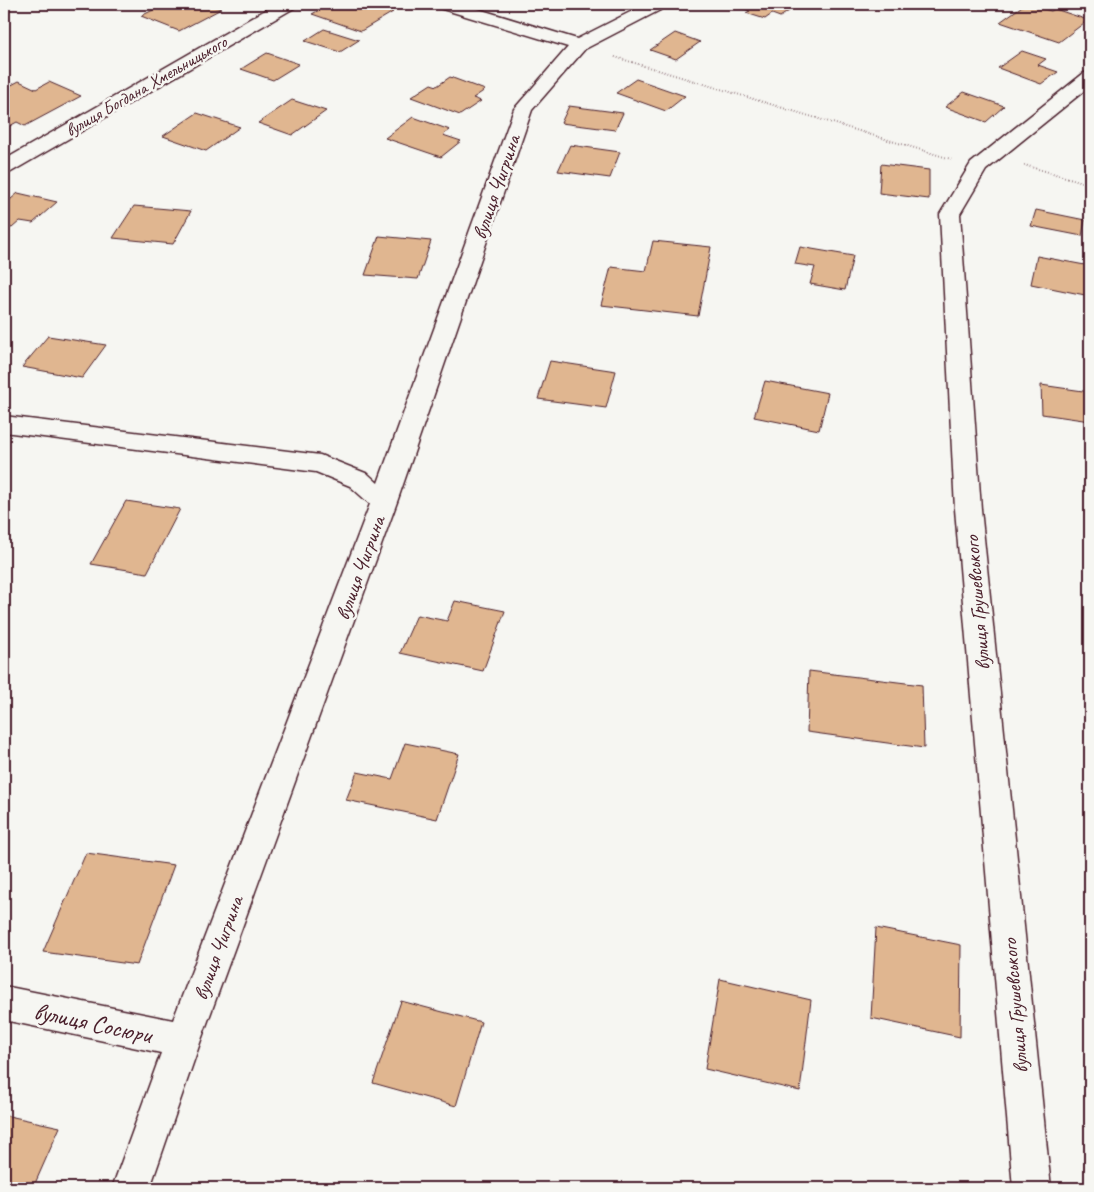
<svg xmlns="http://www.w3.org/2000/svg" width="1094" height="1192" viewBox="0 0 1094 1192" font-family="Caveat,sans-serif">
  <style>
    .building { fill: #e0b690; stroke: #4a1f2b }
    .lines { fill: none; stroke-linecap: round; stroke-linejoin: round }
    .minor-casing { stroke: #4a1f2b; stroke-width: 3 }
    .path { stroke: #4a1f2b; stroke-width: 2; stroke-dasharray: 0.5 2.5; stroke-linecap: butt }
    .minor { fill: #f6f6f2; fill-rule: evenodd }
    .labels { text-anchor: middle; stroke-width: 5; stroke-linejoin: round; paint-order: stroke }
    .far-street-label { font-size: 18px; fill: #4a1f2b; stroke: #f6f6f2 }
    .street-label { font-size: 21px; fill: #4a1f2b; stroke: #f6f6f2 }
    .near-street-label { font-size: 25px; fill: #4a1f2b; stroke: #f6f6f2 }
  </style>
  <rect width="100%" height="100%" fill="#f6f6f2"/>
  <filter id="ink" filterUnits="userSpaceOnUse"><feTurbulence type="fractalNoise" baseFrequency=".02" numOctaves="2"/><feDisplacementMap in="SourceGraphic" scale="10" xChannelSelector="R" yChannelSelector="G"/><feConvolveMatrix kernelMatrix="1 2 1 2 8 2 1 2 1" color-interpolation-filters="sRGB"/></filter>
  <g filter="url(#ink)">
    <!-- building -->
    <path class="building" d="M165 4H207L221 9 179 31 141 16Z
      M330 4 348 8 355 4H369L393 12 361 31 312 14Z
      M729 4H789L788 5 795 7 780 17 772 14 765 19 746 13 750 11Z
      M1025 4 1051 11 1055 9 1088 20 1059 42 1000 22Z
      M324 29 359 40 340 52 305 41Z
      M675 33 700 42 676 59 650 50Z
      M1022 51 1046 59 1038 65 1058 72 1041 84 998 68Z
      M267 53 299 64 273 80 241 69Z
      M450 77 485 90 473 98 481 101 460 115 411 97 431 84 437 86Z
      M636 79 685 96 666 111 616 93Z
      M19 81 36 89 49 82 81 96 25 126 17 122 4 129V89Z
      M964 92 1004 106 986 122 945 107Z
      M292 100 326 111 292 135 258 123Z
      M569 106 623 113 615 130 561 123Z
      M197 113 240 127 206 151 163 136Z
      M413 117 450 130 443 135 461 141 441 157 385 138Z
      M570 145 620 152 610 178 558 171Z
      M881 164 929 170V199L879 193Z
      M18 193 57 202 33 223 20 221 12 228 4 226V205Z
      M134 206 191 211 173 244 113 238Z
      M1036 210 1085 220 1082 236 1031 226Z
      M379 236 431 241 418 279 365 275Z
      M653 241 711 247 698 316 601 305 611 267 646 271Z
      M800 247 853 256 845 290 810 284 815 267 795 264Z
      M1037 256 1090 266V296L1031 284Z
      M48 336 106 345 82 378 22 367Z
      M550 361 616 371 606 408 538 399Z
      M765 381 828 393 819 430 754 417Z
      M1041 385 1090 392V421L1042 414Z
      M126 501 180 509 147 573 91 564Z
      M455 601 505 611 483 671 400 653 417 615 447 621Z
      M809 671 922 685 924 748 807 732Z
      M405 743 459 754 437 819 346 800 357 772 392 779Z
      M86 853 174 865 137 965 43 952Z
      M876 928 961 945 960 1037 871 1018Z
      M720 979 811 1000 800 1091 705 1069Z
      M401 1001 481 1022 456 1106 373 1083Z
      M4 1115 60 1127 33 1188H4Z"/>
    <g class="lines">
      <!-- minor casing -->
      <g class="minor-casing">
        <path id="minor" d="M276 4H296L294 8 11 172 4 174V160Z
          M437 4H462L577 39 646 4H666L664 8 585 49 532 110 397 502 201 1040 150 1188H112L161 1053 4 1020V986L173 1020 370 504 350 486 316 472 4 432V416L320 455 368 474 378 483 514 109 568 47 439 8Z
          M1090 72V86L986 170 960 214 981 509 1051 1188H1013L955 509 940 214 971 163 1084 73Z"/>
      </g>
      <!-- path -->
      <path class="path" d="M615 57 951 159
        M1024 165 1090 184"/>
      <!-- minor -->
      <use href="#minor" class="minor"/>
    </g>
  </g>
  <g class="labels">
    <!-- far-street labels -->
    <g class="far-street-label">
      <text transform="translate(146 86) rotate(-30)" y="6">вулиця Богдана Хмельницького</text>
    </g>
    <!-- street labels -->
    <g class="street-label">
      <text transform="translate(496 187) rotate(-71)" y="7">вулиця Чигрина</text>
      <text transform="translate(360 568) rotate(-70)" y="7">вулиця Чигрина</text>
      <text transform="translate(977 603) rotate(-95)" y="7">вулиця Грушевського</text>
      <text transform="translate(218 948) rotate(-70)" y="7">вулиця Чигрина</text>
      <text transform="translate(1015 1006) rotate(-95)" y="7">вулиця Грушевського</text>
    </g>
    <!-- near-street labels -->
    <g class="near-street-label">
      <text transform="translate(93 1022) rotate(12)" y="9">вулиця Сосюри</text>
    </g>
  </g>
  <!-- margin -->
  <rect width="1094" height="1192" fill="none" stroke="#f6f6f2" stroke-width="20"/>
  <rect x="10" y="10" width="1074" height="1172" fill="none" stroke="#4a1f2b" stroke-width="2" filter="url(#ink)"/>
</svg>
